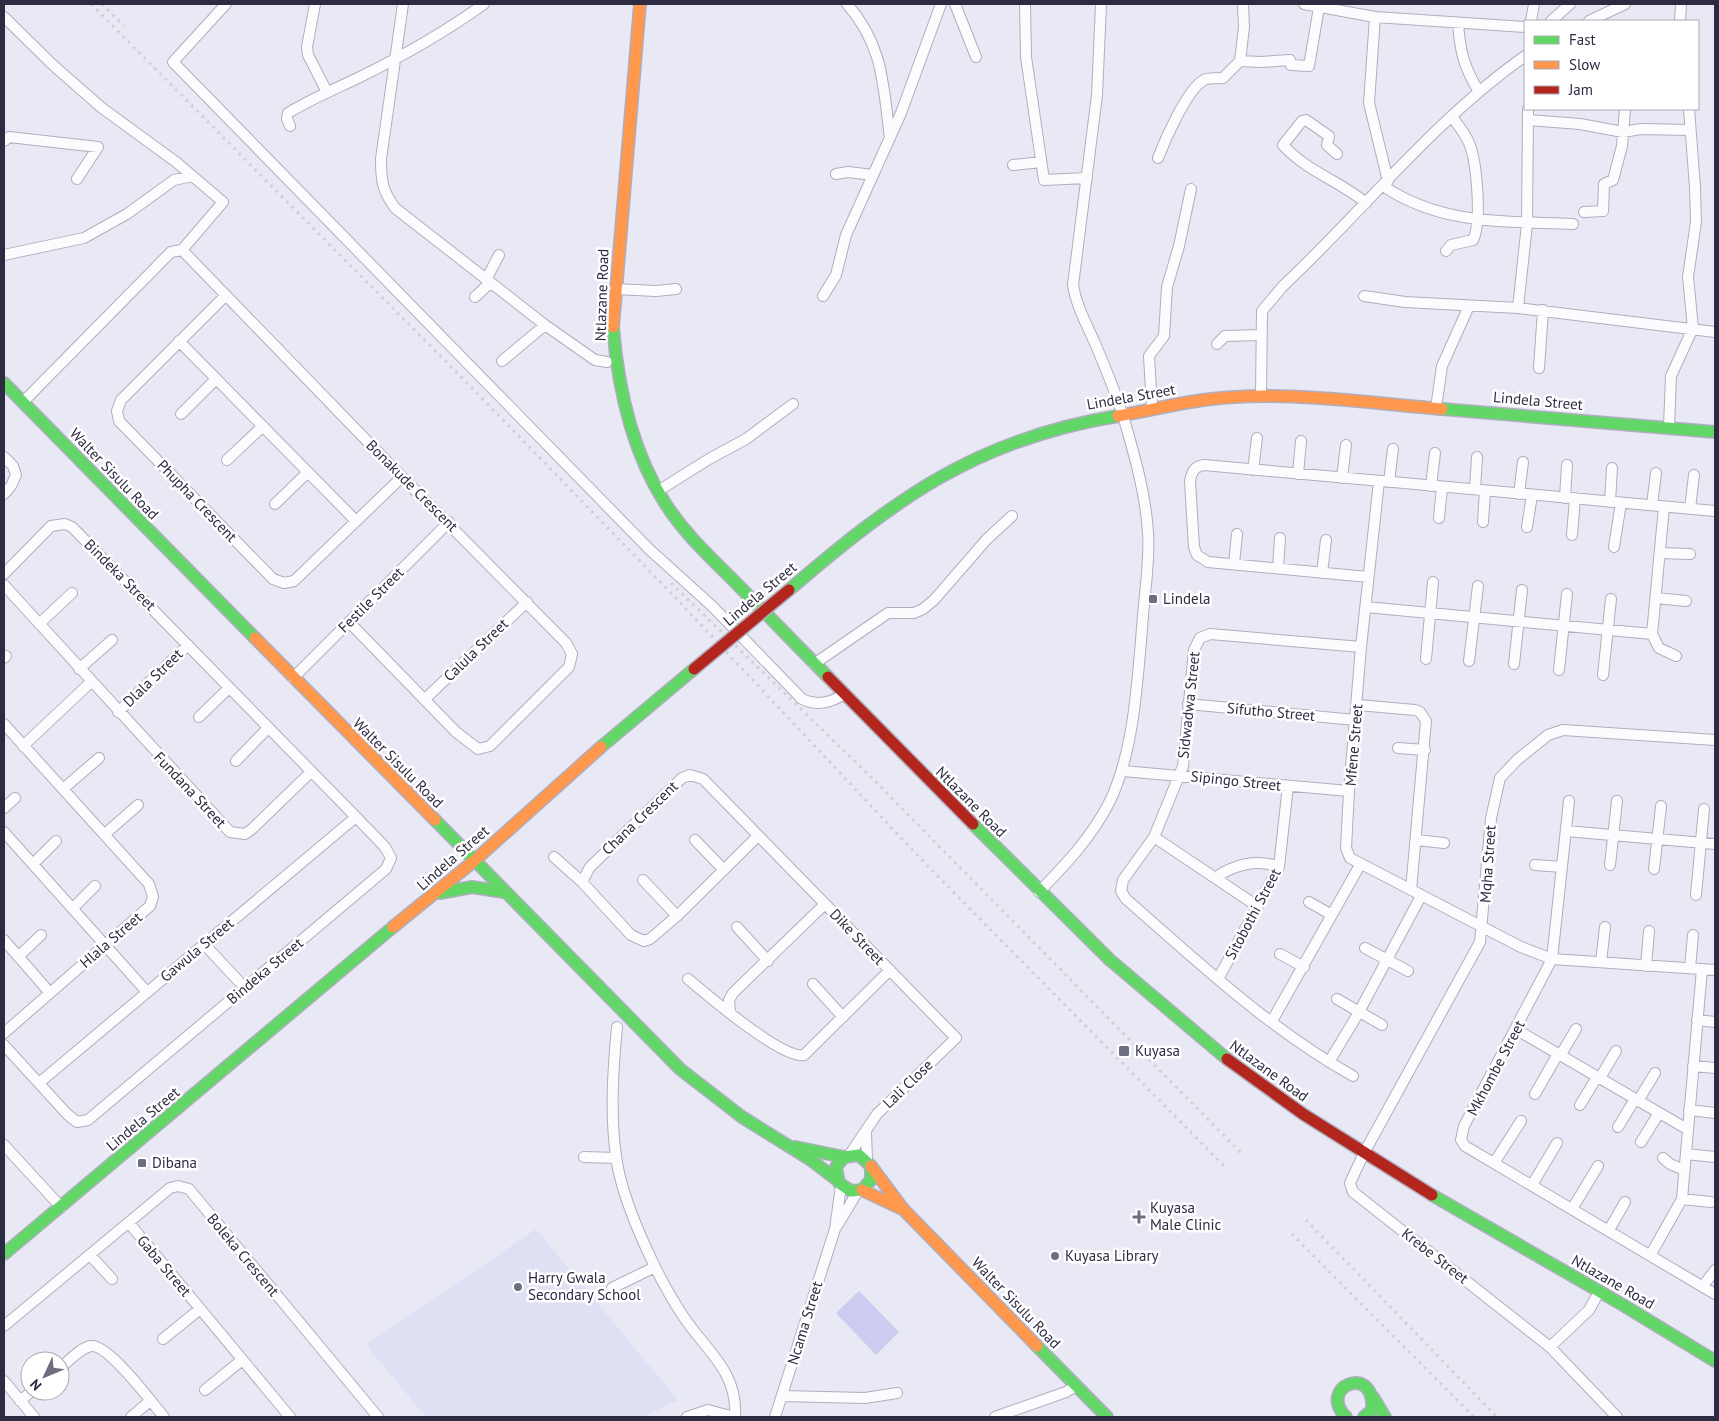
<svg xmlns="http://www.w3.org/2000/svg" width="1719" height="1421" viewBox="0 0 1719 1421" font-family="'PT Sans',sans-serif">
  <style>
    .built { fill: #e0e0f5 }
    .green { fill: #ccccf0 }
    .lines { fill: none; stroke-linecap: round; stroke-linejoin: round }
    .street-casing { stroke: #aeaebe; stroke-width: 12 }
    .fast-casing { stroke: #aeaebe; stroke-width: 14 }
    .slow-casing { stroke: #aeaebe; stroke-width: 14 }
    .jam-casing { stroke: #aeaebe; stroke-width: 14 }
    .street { stroke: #fcfcfe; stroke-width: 10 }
    .fast { stroke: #63d668; stroke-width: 11 }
    .slow { stroke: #ff974d; stroke-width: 11 }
    .jam { stroke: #b3261e; stroke-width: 11 }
    .rail { stroke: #cfcfd4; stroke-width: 3; stroke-dasharray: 2.5 5; stroke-linecap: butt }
    .jam-bridge-casing { stroke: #aeaebe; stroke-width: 14; stroke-linecap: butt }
    .jam-bridge { stroke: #b3261e; stroke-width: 11 }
    .poi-dot { fill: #6e6e81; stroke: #fff; stroke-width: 2 }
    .labels { text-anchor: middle; stroke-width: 5; stroke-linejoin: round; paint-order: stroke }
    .street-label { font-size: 15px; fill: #2c2b42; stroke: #fff }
    .poi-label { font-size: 15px; fill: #2c2b42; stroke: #fff; text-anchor: start }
  </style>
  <rect width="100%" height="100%" fill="#e9e9f6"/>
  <!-- built -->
  <path class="built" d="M536 1229 678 1400 643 1417H426L366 1345Z"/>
  <!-- green -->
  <path class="green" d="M859 1291 899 1332 876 1355 836 1313Z"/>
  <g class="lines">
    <!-- street casing -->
    <g class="street-casing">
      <path id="street" d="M226 4 173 62 649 549 712 606 802 699C816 706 831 703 844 694
        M315 4 307 47 308 55 327 92
        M403 4 381 159C381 181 382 190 395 208L545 325
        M847 4C884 46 883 86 890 138
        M955 4 976 57
        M1025 4 1026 57 1044 180 1087 178
        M1304 4 1375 17 1525 27
        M4 17 54 66 102 108 176 162 223 202 182 250
        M1375 17 1369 103 1388 181
        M1531 21 1534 4
        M1551 21 1570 4
        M1589 21 1625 4
        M1680 21 1681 4
        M1458 23C1460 52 1464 67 1479 92
        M1240 61 1261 62 1290 60 1291 65 1309 66 1319 7
        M1528 109 1527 224 1518 308 1715 332
        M1528 120 1580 124 1623 132 1641 129 1690 130
        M290 126 287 119 288 113C311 99 335 89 360 77 403 56 445 32 484 4
        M4 141 9 137 98 147 77 179
        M1337 154 1327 145 1329 136 1306 120 1302 121 1283 145C1306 171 1340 181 1366 203
        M1158 158C1165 140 1187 89 1204 80 1209 77 1217 79 1223 78L1240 61 1244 27 1243 4
        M1013 165 1041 162
        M836 174 848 172 873 175
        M1383 186C1443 226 1506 221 1573 224
        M1584 212 1603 211 1604 184 1613 180 1622 146 1625 109
        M182 250 402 477 566 643 572 654 569 667 490 746 478 749 456 732 349 622
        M1446 251 1451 245 1473 240C1482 222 1477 162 1469 143 1465 133 1458 125 1452 117
        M4 255 84 238 127 214 174 180 192 176
        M486 280 499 255
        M615 289 656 291 676 289
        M225 296 121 400 117 411 119 421 273 579 284 583 294 581 402 477
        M823 296 836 275 846 235 901 113 941 4
        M1364 296 1405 302 1518 308
        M475 297 490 283
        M179 341 355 520
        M1217 344 1225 336 1261 335
        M502 361 545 325 595 360 607 362
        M1539 368 1543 310
        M1261 395 1262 311 1283 286C1364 210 1434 120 1525 56
        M23 402 171 252 182 250
        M1152 407 1149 356 1164 336 1167 287 1179 246 1191 189
        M1436 408 1442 366 1469 306
        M181 414 216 379
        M1669 427 1671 376 1693 328 1688 277 1696 222 1695 187 1689 109
        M4 457 13 466 16 475 11 486 4 494
        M227 460 263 426
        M1253 470 1257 438
        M1298 474 1301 441
        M1342 478 1346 445
        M1379 481 1361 647 1349 791 1346 848 1350 858 1521 947 1552 959 1715 970
        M1389 482 1393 449
        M1431 486 1435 453
        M1475 489 1477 457
        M658 491 709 459 746 439 793 404
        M1519 494 1523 462
        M1565 498 1567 465
        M1610 502 1612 468
        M275 504 308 472
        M1652 505 1656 473
        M1664 507 1652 634 1659 648 1676 656
        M1690 509 1694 475
        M1439 518 1442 487
        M1483 522 1485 491
        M1527 527 1532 495
        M1572 535 1575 498
        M1614 547 1621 503
        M1660 553 1690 554
        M1234 564 1237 534
        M1278 568 1280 538
        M1322 573 1326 540
        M4 574 51 526 65 524 72 527 356 817 385 847 391 858 386 869 88 1120 77 1122 67 1114 4 1045
        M1368 577 1208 562 1197 555 1194 547 1190 481C1192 471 1194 467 1204 465L1715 511
        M4 585 230 832 245 834 252 829 311 772
        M1656 598 1686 601
        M1366 607 1652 634
        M39 624 72 593
        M4 658 6 656
        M1426 659 1433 582
        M1469 661 1478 586
        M814 664 888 613H914L923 609 934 600 987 539 1012 516
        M1514 664 1522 590
        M79 669 112 640
        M1559 670 1567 594
        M1603 675 1611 599
        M293 678 449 522
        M425 699 527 602
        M1188 704 1355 720
        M1358 705 1415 710 1420 712 1426 721 1411 890
        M118 712 188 645
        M199 717 229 688
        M4 724 149 884 153 897 150 906 4 1033
        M23 746 91 682
        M1398 748 1425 750
        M236 761 268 728
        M1123 771 1349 791
        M63 789 99 758
        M1569 801 1552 959 1464 1126 1461 1140 1465 1146 1715 1294
        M4 808 15 798
        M1566 831 1715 844
        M4 832 147 992
        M105 834 138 805
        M1154 837 1257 906
        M695 840 724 870
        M1416 840 1444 843
        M554 857 582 882 631 935 644 941 650 939 677 916 758 836
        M33 864 56 841
        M1535 865 1562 867
        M1610 865 1617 801
        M1654 869 1661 806
        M1215 878C1233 865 1257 858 1279 867
        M643 880 677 916
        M582 882 590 867 682 778 690 775 703 779 956 1038 877 1114 850 1154
        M1039 892C1066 864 1092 837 1110 801 1135 749 1138 673 1143 616 1145 589 1150 560 1148 533 1146 497 1136 461 1126 426 1118 397 1106 369 1094 341 1086 323 1076 305 1073 285L1097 95 1101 4
        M1696 895 1704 809
        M1309 902 1332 915
        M73 908 95 886
        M737 927 768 961
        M4 940 50 993
        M204 944 245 988
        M1365 948 1408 971
        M1280 954 1304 967
        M19 956 41 935
        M1601 962 1605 927
        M1646 966 1649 931
        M1690 968 1693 935
        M688 979C707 995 782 1059 804 1055L890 970
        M1218 979 1279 867 1288 786
        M813 984 843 1017
        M1337 999 1382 1025
        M730 1013 729 1000 733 993 825 904
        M1697 1020 1715 1022
        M1272 1021 1360 865
        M617 1027C613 1069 610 1114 616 1156 620 1190 640 1236 655 1267 663 1283 673 1301 683 1316 706 1351 738 1371 735 1417
        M1517 1030 1687 1129
        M1560 1056 1576 1029
        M1329 1062 1359 1012 1421 896
        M1693 1066 1715 1068
        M1353 1076C1269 1029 1198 962 1126 899L1121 891 1123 880 1154 837 1183 766 1194 650 1200 638 1210 634 1361 647
        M1600 1078 1616 1051
        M39 1083 356 817
        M1535 1094 1558 1054
        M1638 1101 1655 1073
        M1580 1105 1597 1077
        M1689 1110 1715 1113
        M1618 1127 1635 1099
        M866 1133 867 1160
        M1641 1142 1659 1113
        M4 1145 61 1207
        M1686 1154 1715 1157
        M584 1157 616 1158
        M1663 1158 1670 1164 1684 1170
        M1494 1163 1521 1121
        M1532 1185 1557 1143
        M1682 1199 1711 1202
        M1572 1209 1598 1166
        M129 1223 290 1417
        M837 1226 858 1191
        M1609 1230 1625 1202
        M1651 1254 1682 1199 1702 969
        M90 1255 112 1279
        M1703 1286 1715 1270
        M612 1288 655 1267
        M4 1326 170 1188 178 1186 189 1189 378 1417
        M163 1339 200 1309
        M1550 1347 1589 1310 1599 1292
        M60 1368C69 1361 80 1348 91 1346 109 1344 152 1403 164 1417
        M4 1381 34 1417
        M205 1390 242 1360
        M782 1396 865 1398 897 1393
        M20 1401 32 1391
        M131 1417 150 1401
        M687 1417 708 1410 734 1417
        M775 1417 835 1229 841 1186
        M995 1417 1066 1392 1076 1386
        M1617 1417 1550 1347 1353 1192 1350 1183 1364 1153 1480 942 1491 818 1500 778 1517 760 1548 735 1563 730 1715 740"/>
    </g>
    <!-- fast casing -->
    <g class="fast-casing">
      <path id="fast" d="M613 327C618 388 631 450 665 503 684 533 710 557 735 582 766 614 797 645 828 677
        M4 383 255 638
        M1442 409 1715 432
        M789 590C895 499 976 439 1118 416
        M601 747 694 669
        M435 820 680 1069 742 1117 811 1160 837 1180
        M973 824 1110 960 1227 1059
        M440 893 472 887 504 892
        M795 1147 844 1157 859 1155 871 1166V1180L862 1190 851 1191 839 1183 836 1167 844 1157
        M1432 1195 1623 1305 1715 1361
        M4 1254 393 927
        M1037 1346 1107 1417
        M1373 1397 1385 1417
        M1346 1417C1316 1387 1376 1362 1372 1410L1364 1417"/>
    </g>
    <!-- slow casing -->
    <g class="slow-casing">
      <path id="slow" d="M613 327 640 4
        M1118 416C1157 409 1194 399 1234 397 1303 393 1373 403 1442 409
        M255 638 435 820
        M393 927 474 861 601 747
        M871 1166 903 1209 1037 1346
        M862 1190 900 1208"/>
    </g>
    <!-- jam casing -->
    <g class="jam-casing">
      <path id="jam" d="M828 677 973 824
        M1227 1059 1303 1114 1432 1195"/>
    </g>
    <!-- street -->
    <use href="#street" class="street"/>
    <!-- fast -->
    <use href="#fast" class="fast"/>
    <!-- slow -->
    <use href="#slow" class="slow"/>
    <!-- jam -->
    <use href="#jam" class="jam"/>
    <!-- rail -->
    <path class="rail" d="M91 4 469 385 671 593 918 856 1227 1169
      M102 4 124 26
      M671 583 874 780 1242 1154
      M1306 1220 1497 1417
      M1292 1234 1474 1417"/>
    <!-- jam-bridge casing -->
    <g class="jam-bridge-casing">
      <path id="jam-bridge" d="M694 669 789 590"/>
    </g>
    <!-- jam-bridge -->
    <use href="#jam-bridge" class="jam-bridge"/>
  </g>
  <!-- markers -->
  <g class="poi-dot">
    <rect x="1148" y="594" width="10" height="10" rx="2.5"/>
    <rect x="1118" y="1045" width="12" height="12" rx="2.5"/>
    <rect x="137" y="1158" width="10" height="10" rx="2.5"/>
    <path d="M1136.5 1209.5h5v5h5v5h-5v5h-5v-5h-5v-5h5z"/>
    <circle cx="1055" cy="1256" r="5"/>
    <circle cx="518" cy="1287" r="5"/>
  </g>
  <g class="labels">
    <!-- street labels -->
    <g class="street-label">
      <text transform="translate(602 295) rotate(-88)" y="5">Ntlazane Road</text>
      <text transform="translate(1131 397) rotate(-10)" y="5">Lindela Street</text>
      <text transform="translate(1538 401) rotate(5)" y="5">Lindela Street</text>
      <text transform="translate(114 474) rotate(46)" y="5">Walter Sisulu Road</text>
      <text transform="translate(412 486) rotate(45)" y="5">Bonakude Crescent</text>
      <text transform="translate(197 501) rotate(46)" y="5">Phupha Crescent</text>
      <text transform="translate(120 575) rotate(45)" y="5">Bindeka Street</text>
      <text transform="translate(760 594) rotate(-40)" y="5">Lindela Street</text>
      <text transform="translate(371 600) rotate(-45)" y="5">Festile Street</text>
      <text transform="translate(476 650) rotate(-44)" y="5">Calula Street</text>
      <text transform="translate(153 678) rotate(-44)" y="5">Dlala Street</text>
      <text transform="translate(1189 705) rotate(-84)" y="5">Sidwadwa Street</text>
      <text transform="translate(1271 712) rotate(5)" y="5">Sifutho Street</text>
      <text transform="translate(1354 745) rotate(-85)" y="5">Mfene Street</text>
      <text transform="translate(398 763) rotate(45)" y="5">Walter Sisulu Road</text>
      <text transform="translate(1236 781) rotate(6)" y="5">Sipingo Street</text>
      <text transform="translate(190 790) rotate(47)" y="5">Fundana Street</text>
      <text transform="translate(971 802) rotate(45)" y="5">Ntlazane Road</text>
      <text transform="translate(640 818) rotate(-44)" y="5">Chana Crescent</text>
      <text transform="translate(453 858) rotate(-41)" y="5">Lindela Street</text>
      <text transform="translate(1488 864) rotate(-86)" y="5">Mqha Street</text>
      <text transform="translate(1253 914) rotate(-62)" y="5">Sitobothi Street</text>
      <text transform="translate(857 937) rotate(46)" y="5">Dike Street</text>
      <text transform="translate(111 940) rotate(-41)" y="5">Hlala Street</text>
      <text transform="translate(197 950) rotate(-40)" y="5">Gawula Street</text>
      <text transform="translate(265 971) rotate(-40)" y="5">Bindeka Street</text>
      <text transform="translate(1496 1068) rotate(-62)" y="5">Mkhombe Street</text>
      <text transform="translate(1269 1071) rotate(36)" y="5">Ntlazane Road</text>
      <text transform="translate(908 1084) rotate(-44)" y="5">Lali Close</text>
      <text transform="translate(143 1119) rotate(-40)" y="5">Lindela Street</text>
      <text transform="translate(243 1255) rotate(50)" y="5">Boleka Crescent</text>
      <text transform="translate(1435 1256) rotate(38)" y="5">Krebe Street</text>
      <text transform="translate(164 1266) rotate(50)" y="5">Gaba Street</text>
      <text transform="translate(1613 1282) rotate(30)" y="5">Ntlazane Road</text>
      <text transform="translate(1016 1303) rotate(46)" y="5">Walter Sisulu Road</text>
      <text transform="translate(805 1323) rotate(-73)" y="5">Ncama Street</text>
    </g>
    <!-- poi labels -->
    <g class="poi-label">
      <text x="1163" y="604">Lindela</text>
      <text x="1135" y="1056">Kuyasa</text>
      <text x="152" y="1168">Dibana</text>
      <text x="1150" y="1213">Kuyasa<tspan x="1150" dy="17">Male Clinic</tspan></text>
      <text x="1065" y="1261">Kuyasa Library</text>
      <text x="528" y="1283">Harry Gwala<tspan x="528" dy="17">Secondary School</tspan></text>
    </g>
  </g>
  <!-- border -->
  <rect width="1719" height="1421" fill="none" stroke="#2c2b42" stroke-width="10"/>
  <!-- legend -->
  <rect x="1524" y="20" width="175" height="90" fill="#ffffff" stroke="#abaab3"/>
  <rect x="1534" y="36" width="25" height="8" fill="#63d668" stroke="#abaab3"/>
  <text x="1569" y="45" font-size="15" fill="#2c2b42">Fast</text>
  <rect x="1534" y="61" width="25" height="8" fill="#ff974d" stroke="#abaab3"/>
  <text x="1569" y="70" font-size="15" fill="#2c2b42">Slow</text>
  <rect x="1534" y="86" width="25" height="8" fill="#b3261e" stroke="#abaab3"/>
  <text x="1569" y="95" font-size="15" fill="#2c2b42">Jam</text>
  <!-- north arrow -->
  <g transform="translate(45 1376) rotate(226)"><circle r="24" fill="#ffffff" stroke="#abaab3"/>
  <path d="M0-4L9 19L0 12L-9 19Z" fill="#6e6e81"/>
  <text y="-8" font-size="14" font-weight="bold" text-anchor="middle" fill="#2c2b42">N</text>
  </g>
</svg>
